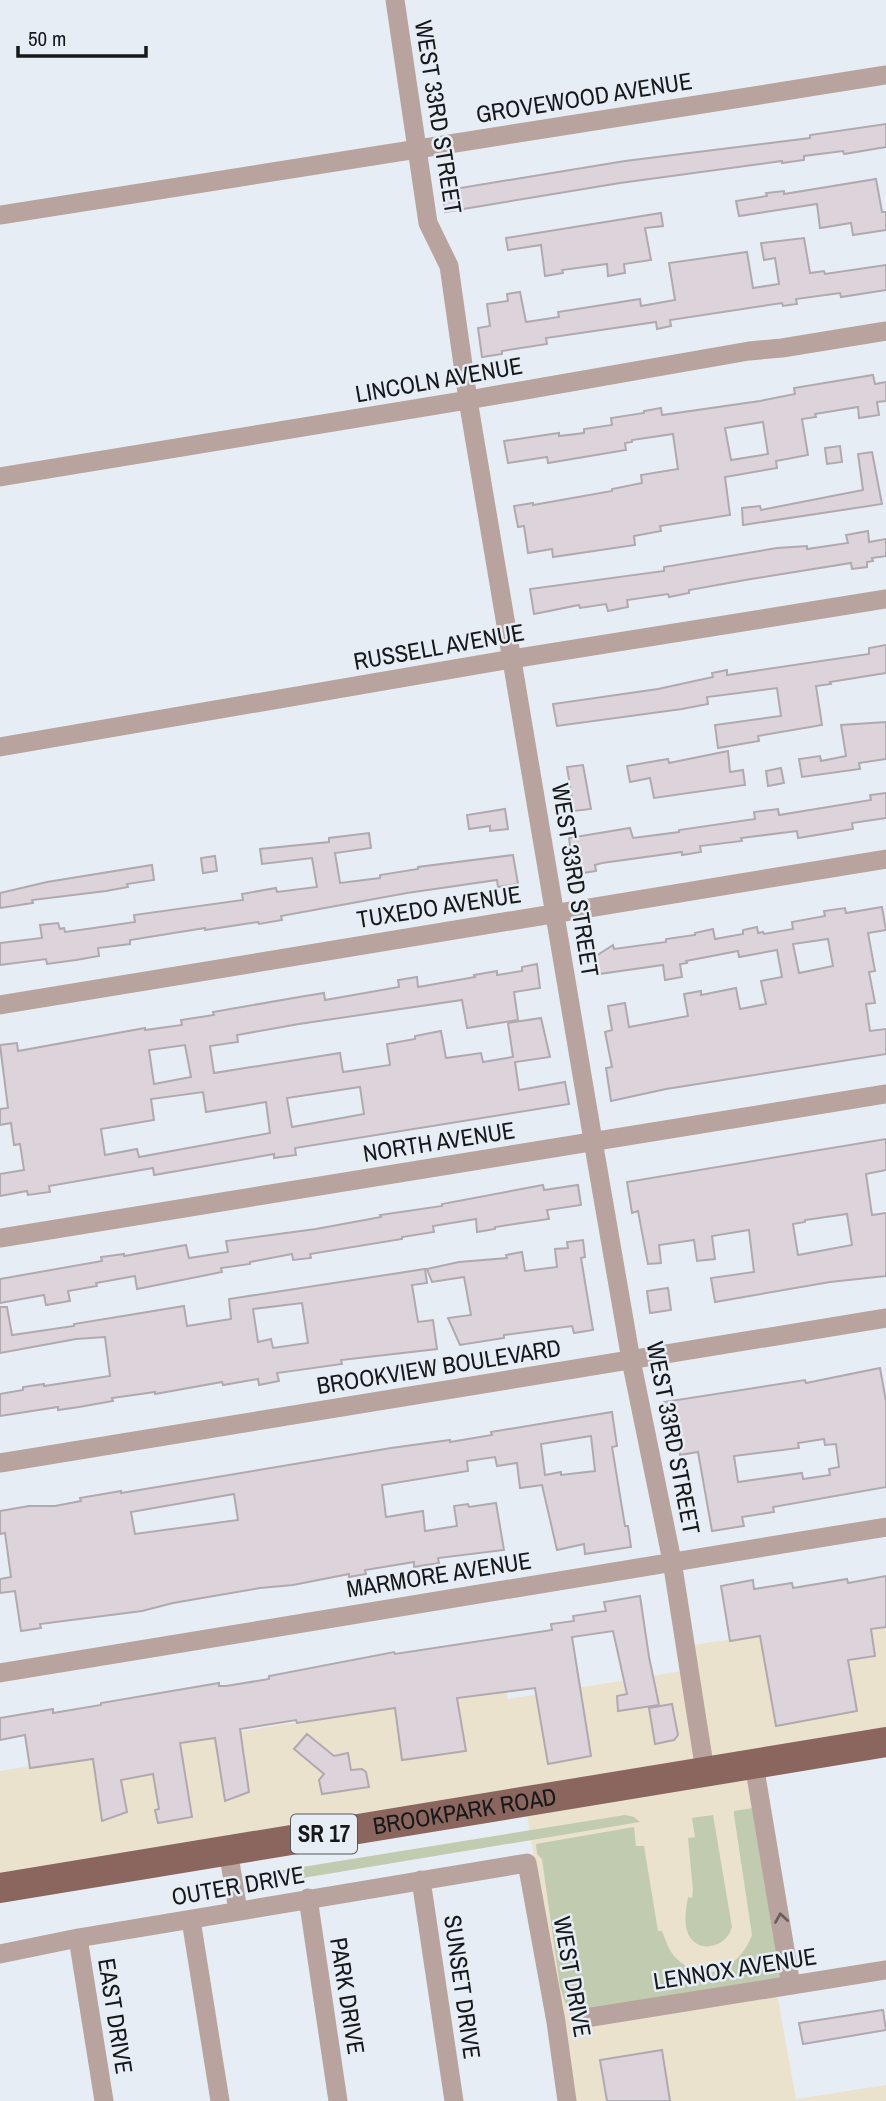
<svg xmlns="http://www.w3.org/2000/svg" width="886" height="2101" viewBox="0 0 886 2101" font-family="'Archivo Narrow',sans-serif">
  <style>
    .commercial { fill: #ebe2cd }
    .green { fill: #c1cbaf }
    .building { fill: #dcd4da; stroke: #b0a9af; stroke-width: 2; fill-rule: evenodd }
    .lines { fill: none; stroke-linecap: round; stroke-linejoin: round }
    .street { stroke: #b9a39e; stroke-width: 19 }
    .primary { stroke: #8b665e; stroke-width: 30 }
    .oneway { stroke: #685e5c }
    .labels { text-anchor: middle; stroke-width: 5; stroke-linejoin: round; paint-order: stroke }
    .shield { fill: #e7edf5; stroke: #55585c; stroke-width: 2 }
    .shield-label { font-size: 23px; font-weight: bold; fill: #16181a }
    .street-label { font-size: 24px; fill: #16181a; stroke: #e7edf5 }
  </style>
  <rect width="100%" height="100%" fill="#e7edf5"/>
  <!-- commercial -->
  <path class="commercial" d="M886 1628V1742L755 1764 776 1988 796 2099 886 2085V2101H572L525 1801 0 1888V1771L506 1688 508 1699 689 1670 685 1646 803 1629 805 1641Z"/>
  <!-- green -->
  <path class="green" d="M759 1807 787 1977 569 2014 560 1987 542 1859 537 1854 536 1844 634 1827 636 1846H644L658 1931H662C666 1941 669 1952 678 1960 707 1986 740 1967 752 1935L734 1815V1811Z
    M625 1815 634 1817 640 1822 261 1885 259 1874Z
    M713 1815 732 1927C726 1949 695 1955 687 1931 684 1920 686 1908 688 1897L692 1898 693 1890 688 1838 695 1837 692 1818Z"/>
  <!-- building -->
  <path class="building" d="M886 124V147L844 154 843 151 804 156V160L782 163V161L620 183 445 212 442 191 625 161 810 138V135Z
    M876 179 882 212H886V230L853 235 851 223 820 228 817 204 739 216 736 201 767 196 766 193 784 191V194Z
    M661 213 663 226 645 228 651 260 624 264 625 273 608 276 607 264 562 270 563 273 545 276 541 245 508 250 506 238Z
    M804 238 810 273 824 271 825 274 886 265V290L841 297 840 293 796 299 797 304 783 306 782 303 670 320 671 326 657 329 656 322 546 338 547 344 502 351V354L482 357 478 328 490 326 487 304 508 301 507 294 520 292 526 322 559 317 558 312 640 299 641 306 675 300 669 263 747 252 753 288 779 284 775 258 764 260 761 243Z
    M873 375 875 384 886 382V401L877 402 879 415 859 418 858 407 815 414 816 417 802 419 808 455 776 461 777 468 725 477 730 515 660 526 661 531 634 536 635 545 553 557 552 549 528 553 524 526 518 527 514 506 533 503V505L612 491V489L642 483 641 475 678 469 673 434 632 440V442L625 443 626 450 548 463 547 457 508 463 504 441 559 433V436L584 433V429L612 425 611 418 644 413V411L661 408 662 415 760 401 795 394 794 388ZM763 422 768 454 731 460 725 428Z
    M840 446 842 462 827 464 825 448Z
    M872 452 882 504 743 525 742 508 760 506 761 510 863 490 858 454Z
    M868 531 869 542 886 539V556L872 558 873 561 867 562V567L852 569 851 563 751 579 689 590V593L669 597 668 594 627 600 628 607 608 611 606 604 580 608 579 605 534 614 530 589 664 571V567L777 548 807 546V549L848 543 846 535Z
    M886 645V673L830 682 831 684 816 686 822 725 758 736 759 741 718 748 715 725 781 716 777 688 707 697 708 704 682 709 557 726 553 704 658 689 713 677 712 673 727 670V675L869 654V648Z
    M886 722V759L859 763 860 769 802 777 799 759 820 756 821 761 846 756 841 725Z
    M728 751 730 772 743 770 745 785 654 798 650 778 630 782 627 766 668 759 669 763Z
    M583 765 591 809 574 811 567 767Z
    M781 768 784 783 768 786 766 771Z
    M886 793V818L852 823 853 829 798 838 797 831 741 838 742 841 700 846 701 852 682 855V852L602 863 595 865 596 871 583 873 582 867 573 869 569 838 630 828 633 838 679 832V830L755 819 754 812 778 809 779 815 871 800 870 795Z
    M505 809 508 829 490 831V826L469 829 467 815Z
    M369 833 371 848 335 853 340 883 380 878V875L418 869V867L513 855 518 884 498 887 497 880 407 893 281 916 282 920 259 924 258 922 205 930V928L130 940V944L98 948 99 956 76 960 47 964 46 959 0 965V943L42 938 40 925 58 923 60 929 64 928 65 932 94 928 135 922 134 915 243 900 242 894 276 888 277 892 317 887 312 858 262 864 260 849 329 842V838Z
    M215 856 217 871 203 873 201 858Z
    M152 865 154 880 127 884 128 887 106 891 32 900 33 903 0 908V893L47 882Z
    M882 907 886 930 868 933 875 971 869 972 875 1003 866 1004 870 1031 886 1029V1054L666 1089 611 1101 606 1068 612 1067 605 1032 612 1030 608 1006 625 1003 629 1027 688 1016 684 994 701 991V995L736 988 740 1009 766 1004 761 981 782 977 777 950 739 957 738 951 686 961 687 963 680 964 682 977 665 980 663 965 599 974 596 956 613 945 614 949 666 942V939L695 935V933L713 929 715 939 743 934V930L757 927 758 933 763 932 764 934 793 929 792 922 825 916 824 911 845 908 846 913ZM828 939 833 966 799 973 793 944Z
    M537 964 540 988 514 992 518 1020 467 1028 462 1000 299 1024 237 1035 238 1042 210 1046 214 1073 340 1053 343 1072 390 1065 387 1044 415 1039V1036L441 1031 446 1058 481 1053 483 1062 513 1057 508 1023 541 1018 550 1057 515 1062 519 1090 565 1082 569 1104 295 1148 296 1155 274 1158V1154L154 1175 153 1168 49 1186 50 1192 28 1195 27 1191 0 1196V1174L24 1170 20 1144 14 1145 11 1123 0 1125V1109L8 1108 0 1045 17 1043 18 1051 145 1028V1030L182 1025 181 1020 214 1015 213 1012 305 996 324 993 325 1000 399 987 398 980 417 977 418 987 475 977 474 975 497 971V975L522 971V967ZM185 1045 191 1077 154 1084 149 1050ZM360 1087 364 1114 292 1127 287 1098ZM203 1092 206 1112 266 1102 270 1133 139 1157 137 1149 105 1155 101 1129 154 1120 151 1099Z
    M886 1139V1170L866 1174 872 1215 886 1213V1276L830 1282 715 1302 711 1278 754 1272 749 1230 712 1236 715 1259 697 1261 694 1240 659 1245 661 1263 648 1264 638 1211 632 1213 627 1182ZM847 1214 852 1245 798 1255 793 1224 805 1222V1220Z
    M543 1185 544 1190 578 1185 581 1205 547 1210 549 1219 495 1227V1229L477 1232 476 1219 433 1226 434 1232 402 1237V1239L310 1254 311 1258 293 1260 292 1254 250 1262V1264L221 1268 222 1272 137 1289 135 1276 96 1283 97 1286 68 1291 70 1301 46 1305 44 1295 0 1303V1279L102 1261 101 1257 124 1254V1256L186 1245 189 1258 228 1252 226 1241 316 1229 381 1217 380 1215 442 1206V1204Z
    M583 1240 585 1257 581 1258 593 1330 574 1333 572 1326 504 1335V1338L460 1345 448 1318 471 1315 464 1277 432 1282 427 1269 459 1262 507 1258 506 1255 522 1252 525 1271 557 1267 555 1249 568 1248 567 1242Z
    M425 1269 427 1283 412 1285 418 1322 433 1320 437 1349 341 1360 342 1364 277 1373 279 1381 259 1385 258 1379 223 1385 222 1382 155 1394V1392L112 1398 113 1401 79 1407 58 1410V1407L0 1416V1394L23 1390V1387L44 1384V1386L110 1376 105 1337 76 1339 0 1353V1307H7L12 1335 74 1326V1324L184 1306 187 1326 231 1319 229 1299ZM302 1303 308 1343 273 1348 271 1339 258 1342 253 1309Z
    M668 1288 671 1310 650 1313 647 1291Z
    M880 1368 886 1401V1487L773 1507 774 1512 742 1517 744 1526 712 1531 698 1452 680 1455 678 1438 670 1439 664 1402 805 1380 806 1383ZM824 1439 825 1445 836 1444 839 1467 829 1469 830 1475 803 1479 802 1473 738 1482 734 1456 799 1448 798 1443Z
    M612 1412 617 1446 612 1447 625 1526H628L631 1547 585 1554 584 1544 557 1550 542 1485 520 1488 517 1463 497 1466 495 1457 467 1461 468 1471 382 1485 386 1517 423 1511 425 1531 457 1526 454 1506 468 1504 469 1507 496 1503 504 1550 438 1558 439 1563 414 1567V1562L365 1570 366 1574 349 1577V1574L293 1585 260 1588 173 1603 142 1611 40 1624 41 1628 21 1631 15 1591 0 1593V1579L11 1577 5 1533 0 1534V1511L29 1506H55L81 1501 80 1498 121 1491V1493L391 1448 450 1440V1442L492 1435 491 1432ZM591 1436 595 1471 561 1475V1472L545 1475 541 1444ZM234 1494 238 1520 135 1534 131 1512Z
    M886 1576V1627L871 1629 875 1656 848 1660 857 1711 776 1726 760 1636 730 1641 721 1586 753 1580 754 1589 792 1583 793 1588 847 1579 848 1583Z
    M640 1596 649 1657 659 1705 618 1711 617 1696 627 1694 613 1631 572 1637 591 1756 548 1764 535 1688 457 1698 466 1751 402 1760 395 1708 297 1723 296 1720 240 1729 249 1792 225 1801 215 1738 180 1743 192 1817 158 1823 155 1810 159 1809 153 1774 121 1780 127 1812 102 1821 93 1759 30 1768 25 1735 0 1740V1718L53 1709V1713L101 1705V1703L219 1683V1686H226L269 1679V1676L394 1652 395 1654 552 1630 551 1624 574 1621 573 1616 606 1611 604 1602Z
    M672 1704 678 1735 674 1740 655 1744 649 1708Z
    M307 1734 334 1756 348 1753 351 1770 362 1769 366 1772 369 1787 322 1794 319 1780 324 1774 294 1749Z
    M883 2010 886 2030 803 2044 799 2023Z
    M662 2050 670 2101H607L600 2060Z"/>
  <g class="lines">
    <!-- street -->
    <path class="street" d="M395 0 428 223 449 266 468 400 596 1158 631 1360 672 1561 705 1771
      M0 215 886 75
      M0 477 468 400 749 351 782 348 886 331
      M0 747 500 661 886 599
      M0 1005 886 859
      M0 1238 886 1094
      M0 1463 886 1318
      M0 1673 886 1527
      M754 1764 791 1985
      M228 1850 238 1911
      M421 1880 454 2101
      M308 1898 338 2101
      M191 1920 220 2101
      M78 1938 104 2101
      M0 1954 78 1938 527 1863 556 2022 567 2101
      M592 2017 886 1970"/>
    <!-- primary -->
    <path class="primary" id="s1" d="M0 1888 886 1742"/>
  </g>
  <!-- one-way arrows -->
  <defs><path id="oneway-chevron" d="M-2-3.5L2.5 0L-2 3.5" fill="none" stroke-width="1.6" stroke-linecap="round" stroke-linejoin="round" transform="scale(1.75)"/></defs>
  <use class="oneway" href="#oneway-chevron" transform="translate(781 1918) rotate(-99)"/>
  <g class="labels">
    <!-- shield labels -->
    <rect class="shield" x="291" y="1814.5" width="66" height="39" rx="5"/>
    <g class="shield-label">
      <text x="324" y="1842">SR 17</text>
    </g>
    <!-- street labels -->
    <g class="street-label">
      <text transform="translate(584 98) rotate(-9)" y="8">GROVEWOOD AVENUE</text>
      <text transform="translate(438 117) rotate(81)" y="8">WEST 33RD STREET</text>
      <text transform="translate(439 380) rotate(-10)" y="8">LINCOLN AVENUE</text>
      <text transform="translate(439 647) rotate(-10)" y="8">RUSSELL AVENUE</text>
      <text transform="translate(575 880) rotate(81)" y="8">WEST 33RD STREET</text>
      <text transform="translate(439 907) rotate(-9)" y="8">TUXEDO AVENUE</text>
      <text transform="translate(439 1142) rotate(-9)" y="8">NORTH AVENUE</text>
      <text transform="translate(439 1367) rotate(-9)" y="8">BROOKVIEW BOULEVARD</text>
      <text transform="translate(673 1438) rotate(79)" y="8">WEST 33RD STREET</text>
      <text transform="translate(439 1575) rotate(-9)" y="8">MARMORE AVENUE</text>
      <text dy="8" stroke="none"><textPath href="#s1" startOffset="471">BROOKPARK ROAD</textPath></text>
      <text transform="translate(238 1886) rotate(-10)" y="8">OUTER DRIVE</text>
      <text transform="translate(735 1969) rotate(-9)" y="8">LENNOX AVENUE</text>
      <text transform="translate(572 1977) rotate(80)" y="8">WEST DRIVE</text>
      <text transform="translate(462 1987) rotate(82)" y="8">SUNSET DRIVE</text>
      <text transform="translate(347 1996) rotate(81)" y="8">PARK DRIVE</text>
      <text transform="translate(115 2016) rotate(81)" y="8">EAST DRIVE</text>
    </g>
  </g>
  <!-- scale -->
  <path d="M18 46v10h128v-10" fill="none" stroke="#16181a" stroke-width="3.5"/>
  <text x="28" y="46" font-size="21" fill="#16181a" stroke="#e7edf5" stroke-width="5" paint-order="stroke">50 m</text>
</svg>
